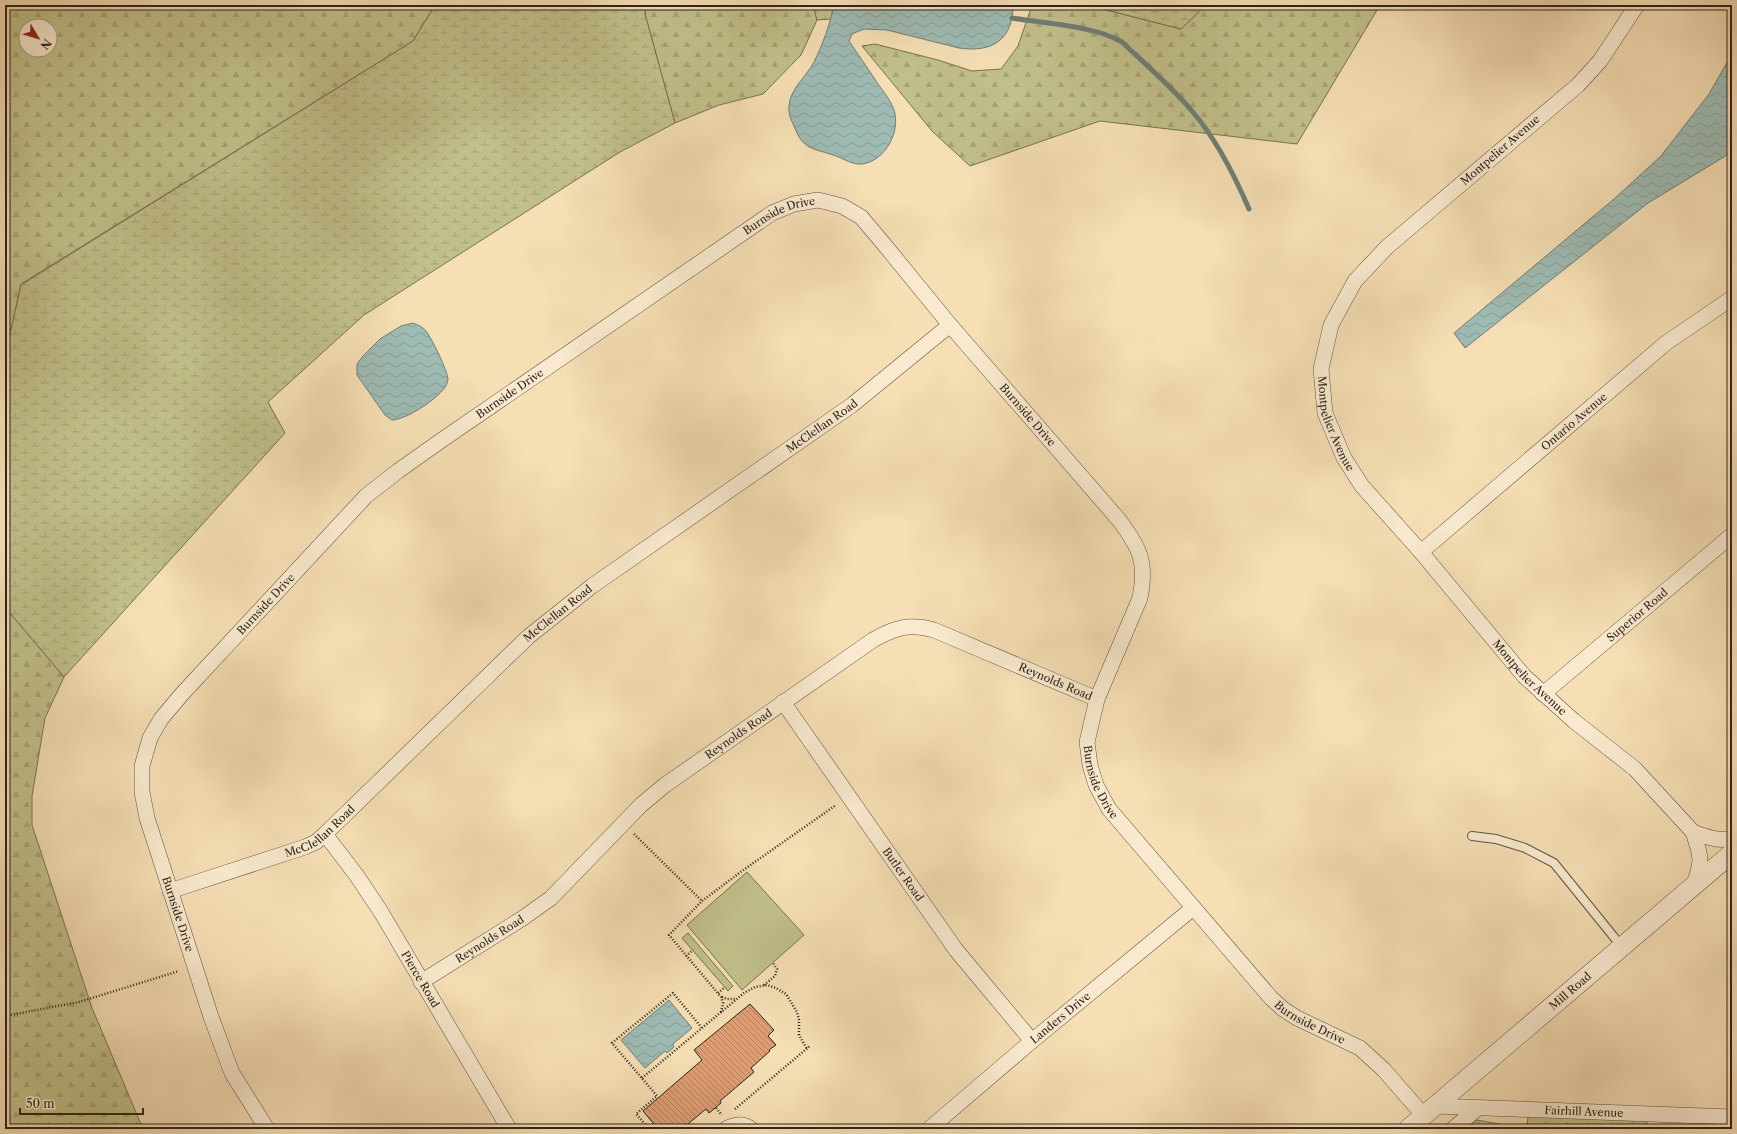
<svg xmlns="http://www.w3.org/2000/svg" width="1737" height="1134" viewBox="0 0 1737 1134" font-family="'Libre Caslon Text',serif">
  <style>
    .grass { fill: #c1c08a; stroke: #787253 }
    .forest { fill: url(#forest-firs); stroke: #787253; fill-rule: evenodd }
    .wetland { fill: url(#wetland-marsh); stroke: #787253 }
    .water { fill: url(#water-waves); stroke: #717e77 }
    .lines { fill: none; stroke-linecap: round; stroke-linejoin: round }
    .stream { stroke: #717e77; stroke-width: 5 }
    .building { fill: url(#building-back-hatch); stroke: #2e231c }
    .service-casing { stroke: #605242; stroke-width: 10 }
    .minor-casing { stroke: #605242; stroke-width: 16 }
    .tertiary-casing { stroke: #605242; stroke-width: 20 }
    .path { stroke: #2e231c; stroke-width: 2.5; stroke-dasharray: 1 2; stroke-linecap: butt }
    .service { stroke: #f9eacf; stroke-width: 8 }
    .minor { stroke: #f9eacf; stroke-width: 15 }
    .tertiary { stroke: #f9eacf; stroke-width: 19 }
    .labels { text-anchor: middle; stroke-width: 4; stroke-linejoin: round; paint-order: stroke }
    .street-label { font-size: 11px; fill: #2e231c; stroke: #f9eacf }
  </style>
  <defs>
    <pattern id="forest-firs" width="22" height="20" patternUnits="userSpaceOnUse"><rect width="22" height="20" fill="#c1c08a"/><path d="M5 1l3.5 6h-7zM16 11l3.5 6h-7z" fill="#a6a576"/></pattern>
    <pattern id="wetland-marsh" width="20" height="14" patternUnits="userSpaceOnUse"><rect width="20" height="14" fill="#c1c08a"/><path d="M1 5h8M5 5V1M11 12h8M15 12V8" fill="none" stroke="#a6a576"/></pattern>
    <pattern id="water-waves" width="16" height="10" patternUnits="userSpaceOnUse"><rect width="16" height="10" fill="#9ebbb4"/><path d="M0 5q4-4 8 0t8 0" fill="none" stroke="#88a09a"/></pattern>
    <pattern id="building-back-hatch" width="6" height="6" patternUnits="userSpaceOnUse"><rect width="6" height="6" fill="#df9d74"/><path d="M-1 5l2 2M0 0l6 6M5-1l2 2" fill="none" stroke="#b5805e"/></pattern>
  </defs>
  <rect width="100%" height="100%" fill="#f6dfb5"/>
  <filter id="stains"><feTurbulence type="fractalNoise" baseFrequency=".005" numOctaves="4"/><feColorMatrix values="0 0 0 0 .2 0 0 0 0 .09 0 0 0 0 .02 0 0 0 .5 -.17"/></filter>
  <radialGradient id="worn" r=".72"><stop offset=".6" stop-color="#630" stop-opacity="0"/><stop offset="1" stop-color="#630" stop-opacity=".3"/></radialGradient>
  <!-- grass -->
  <path class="grass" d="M747 872 804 935 742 990 687 925Z
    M688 933 733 986 728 991 682 938Z"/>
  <!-- forest -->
  <path class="forest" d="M5 5H435L413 41 21 284 5 357ZM26 26H50V50H26Z
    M646 5H813L817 20 801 55 763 94 719 105 675 123 645 14Z
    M1029 5H1087L1181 29 1206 5H1380L1297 144 1100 121 970 166 932 131 862 46 875 44 938 60 972 71 1001 69 1018 46 1031 8Z
    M5 607 64 677 45 718 32 796V825L92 1008 143 1129H5Z
    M1528 1115 1644 1119 1652 1129H1527Z
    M1477 1120 1526 1129H1466Z"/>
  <!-- wetland -->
  <path class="wetland" d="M435 5H646L645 14 675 123 620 152 364 315 268 402 285 433 64 677 5 607V357L21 285 413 41Z
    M813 5H834L831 19 817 20Z
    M1087 5H1206L1181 29Z"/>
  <!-- water -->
  <path class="water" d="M834 5H1013C1013 40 992 53 959 48L887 30 864 29 852 34 849 41C859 56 869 70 878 84 884 92 891 101 894 110 901 132 885 161 862 164 853 165 844 159 836 156 814 148 803 151 794 126 791 120 788 113 789 106 790 89 806 77 814 62 823 44 830 24 834 5Z
    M1732 54V152L1648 203 1465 348 1454 333 1614 199 1661 156 1709 94Z
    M413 323C418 325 423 327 426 331 432 339 448 371 448 380 446 395 406 420 392 420L385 415 357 375V364L363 356 380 339 401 326Z
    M669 1000 692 1028 673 1044 674 1047 667 1053 665 1051 645 1068 621 1040Z"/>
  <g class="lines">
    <!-- stream -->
    <path class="stream" d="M1012 18C1043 23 1095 26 1122 42 1146 65 1171 86 1192 111 1217 140 1234 174 1249 209"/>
  </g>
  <!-- building -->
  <path class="building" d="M750 1004 774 1030 768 1036 776 1045 769 1050 770 1051 751 1068 754 1072 720 1101 721 1103 709 1113 706 1109 682 1129H658L643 1111 702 1060 694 1050Z"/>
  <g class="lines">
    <!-- service casing -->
    <g class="service-casing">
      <path id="service" d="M1472 836 1496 839 1525 848 1554 863 1622 947"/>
    </g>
    <!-- minor casing -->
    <g class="minor-casing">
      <g id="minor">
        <path id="s1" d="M1637 5 1600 61 1578 85 1387 247 1355 281 1331 325 1321 369 1325 413 1344 458 1362 486 1421 552 1524 676 1574 721 1635 769 1693 832"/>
        <path id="s2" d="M1421 552 1666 343 1732 298"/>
        <path id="s3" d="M1543 694 1732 535"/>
        <path id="s4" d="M783 702 956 950 1032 1041"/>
        <path id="s5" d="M325 834 357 876 381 912 509 1129"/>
        <path d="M1694 884C1703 860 1701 856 1693 832 1706 837 1718 841 1732 839"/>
        <path id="s6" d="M170 891 305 847 316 842 325 834 528 637 592 586 852 405 950 325"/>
        <path id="s7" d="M421 982 523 918 551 898 641 805 665 785 873 640C894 628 909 623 934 630L1097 699"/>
        <path id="s8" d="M1435 1106 1732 1117"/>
        <path id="s9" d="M267 1129 232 1073 211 1017 147 818 142 792V766L150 738 161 719 182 694 366 496 398 471 439 442 772 213 794 204 818 200 842 206 861 217 883 243 950 325 1119 520C1140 548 1147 562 1140 598L1097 699 1087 742 1090 765 1096 785 1109 809 1271 998 1283 1009 1297 1018 1360 1048 1384 1070 1424 1116"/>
        <path d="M726 1129C734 1124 743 1123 751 1129"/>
        <path id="s10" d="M929 1129 1032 1041 1193 908"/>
        <path d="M1453 1129 1478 1108"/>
      </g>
    </g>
    <!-- tertiary casing -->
    <g class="tertiary-casing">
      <g id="tertiary">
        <path id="s11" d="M1408 1129 1732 853"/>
      </g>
    </g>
    <!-- path -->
    <path class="path" d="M634 834 702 901
      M686 956 693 950
      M764 985 775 976 777 969 773 963
      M718 993 725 987
      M722 997 727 999H736
      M721 1012 723 1003 721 997 669 935 702 901 742 871 836 805
      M5 1016 79 1002 179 971
      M642 1078 744 993 755 987 767 985 776 988 786 994 797 1012 799 1020V1035L807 1049
      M716 1108 722 1115
      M735 1109 810 1046
      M649 1129 636 1114 657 1096 612 1043 673 993 702 1028"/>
    <!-- service -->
    <use href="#service" class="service"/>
    <!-- minor -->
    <use href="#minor" class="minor"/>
    <!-- tertiary -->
    <use href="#tertiary" class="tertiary"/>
  </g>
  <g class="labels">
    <!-- street labels -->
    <g class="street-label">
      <text transform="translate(1500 150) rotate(-41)" y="4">Montpelier Avenue</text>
      <text dy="4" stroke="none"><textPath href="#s9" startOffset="1242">Burnside Drive</textPath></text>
      <text dy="4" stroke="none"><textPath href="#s9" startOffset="918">Burnside Drive</textPath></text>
      <text dy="4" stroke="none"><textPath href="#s9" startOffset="1590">Burnside Drive</textPath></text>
      <text dy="4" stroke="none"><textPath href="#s2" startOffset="201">Ontario Avenue</textPath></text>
      <text dy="4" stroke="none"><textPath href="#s1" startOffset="549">Montpelier Avenue</textPath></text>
      <text dy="4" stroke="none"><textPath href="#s6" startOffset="811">McClellan Road</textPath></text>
      <text dy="4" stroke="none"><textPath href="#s9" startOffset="594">Burnside Drive</textPath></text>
      <text dy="4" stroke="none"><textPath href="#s6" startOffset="487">McClellan Road</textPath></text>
      <text dy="4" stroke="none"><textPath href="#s3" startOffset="123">Superior Road</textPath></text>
      <text dy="4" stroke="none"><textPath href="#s1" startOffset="873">Montpelier Avenue</textPath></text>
      <text dy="4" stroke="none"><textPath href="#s7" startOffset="765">Reynolds Road</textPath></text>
      <text dy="4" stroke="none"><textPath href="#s7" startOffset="405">Reynolds Road</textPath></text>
      <text dy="4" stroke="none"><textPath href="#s9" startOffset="2010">Burnside Drive</textPath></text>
      <text dy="4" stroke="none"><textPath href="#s6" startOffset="163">McClellan Road</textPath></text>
      <text dy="4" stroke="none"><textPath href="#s4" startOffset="210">Butler Road</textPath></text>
      <text transform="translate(178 914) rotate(72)" y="4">Burnside Drive</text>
      <text dy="4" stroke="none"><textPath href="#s7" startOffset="81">Reynolds Road</textPath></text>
      <text dy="4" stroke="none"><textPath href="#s5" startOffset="174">Pierce Road</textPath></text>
      <text dy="4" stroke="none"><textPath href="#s11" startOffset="213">Mill Road</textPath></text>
      <text dy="4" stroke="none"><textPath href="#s10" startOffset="172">Landers Drive</textPath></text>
      <text dy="4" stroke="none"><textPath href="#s9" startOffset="2334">Burnside Drive</textPath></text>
      <text dy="4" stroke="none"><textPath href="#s8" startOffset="149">Fairhill Avenue</textPath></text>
    </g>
  </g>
  <!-- margin -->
  <rect width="1737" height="1134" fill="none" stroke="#f6dfb5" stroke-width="20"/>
  <rect x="6" y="6" width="1725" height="1122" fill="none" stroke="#2e231c" stroke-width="2"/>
  <rect x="10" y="10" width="1717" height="1114" fill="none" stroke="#2e231c"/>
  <!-- north arrow -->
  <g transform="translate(38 38) rotate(128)"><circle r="19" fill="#f9eacf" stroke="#a89a87"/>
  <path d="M0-3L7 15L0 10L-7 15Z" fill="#8f2418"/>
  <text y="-6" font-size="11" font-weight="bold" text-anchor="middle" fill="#2e231c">N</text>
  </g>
  <!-- scale -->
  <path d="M20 1108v6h123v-6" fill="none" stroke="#2e231c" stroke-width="2"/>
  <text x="26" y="1108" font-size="12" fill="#2e231c" stroke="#f9eacf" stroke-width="3" paint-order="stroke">50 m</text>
  <rect width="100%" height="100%" filter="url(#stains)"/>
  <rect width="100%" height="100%" fill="url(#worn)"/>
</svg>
